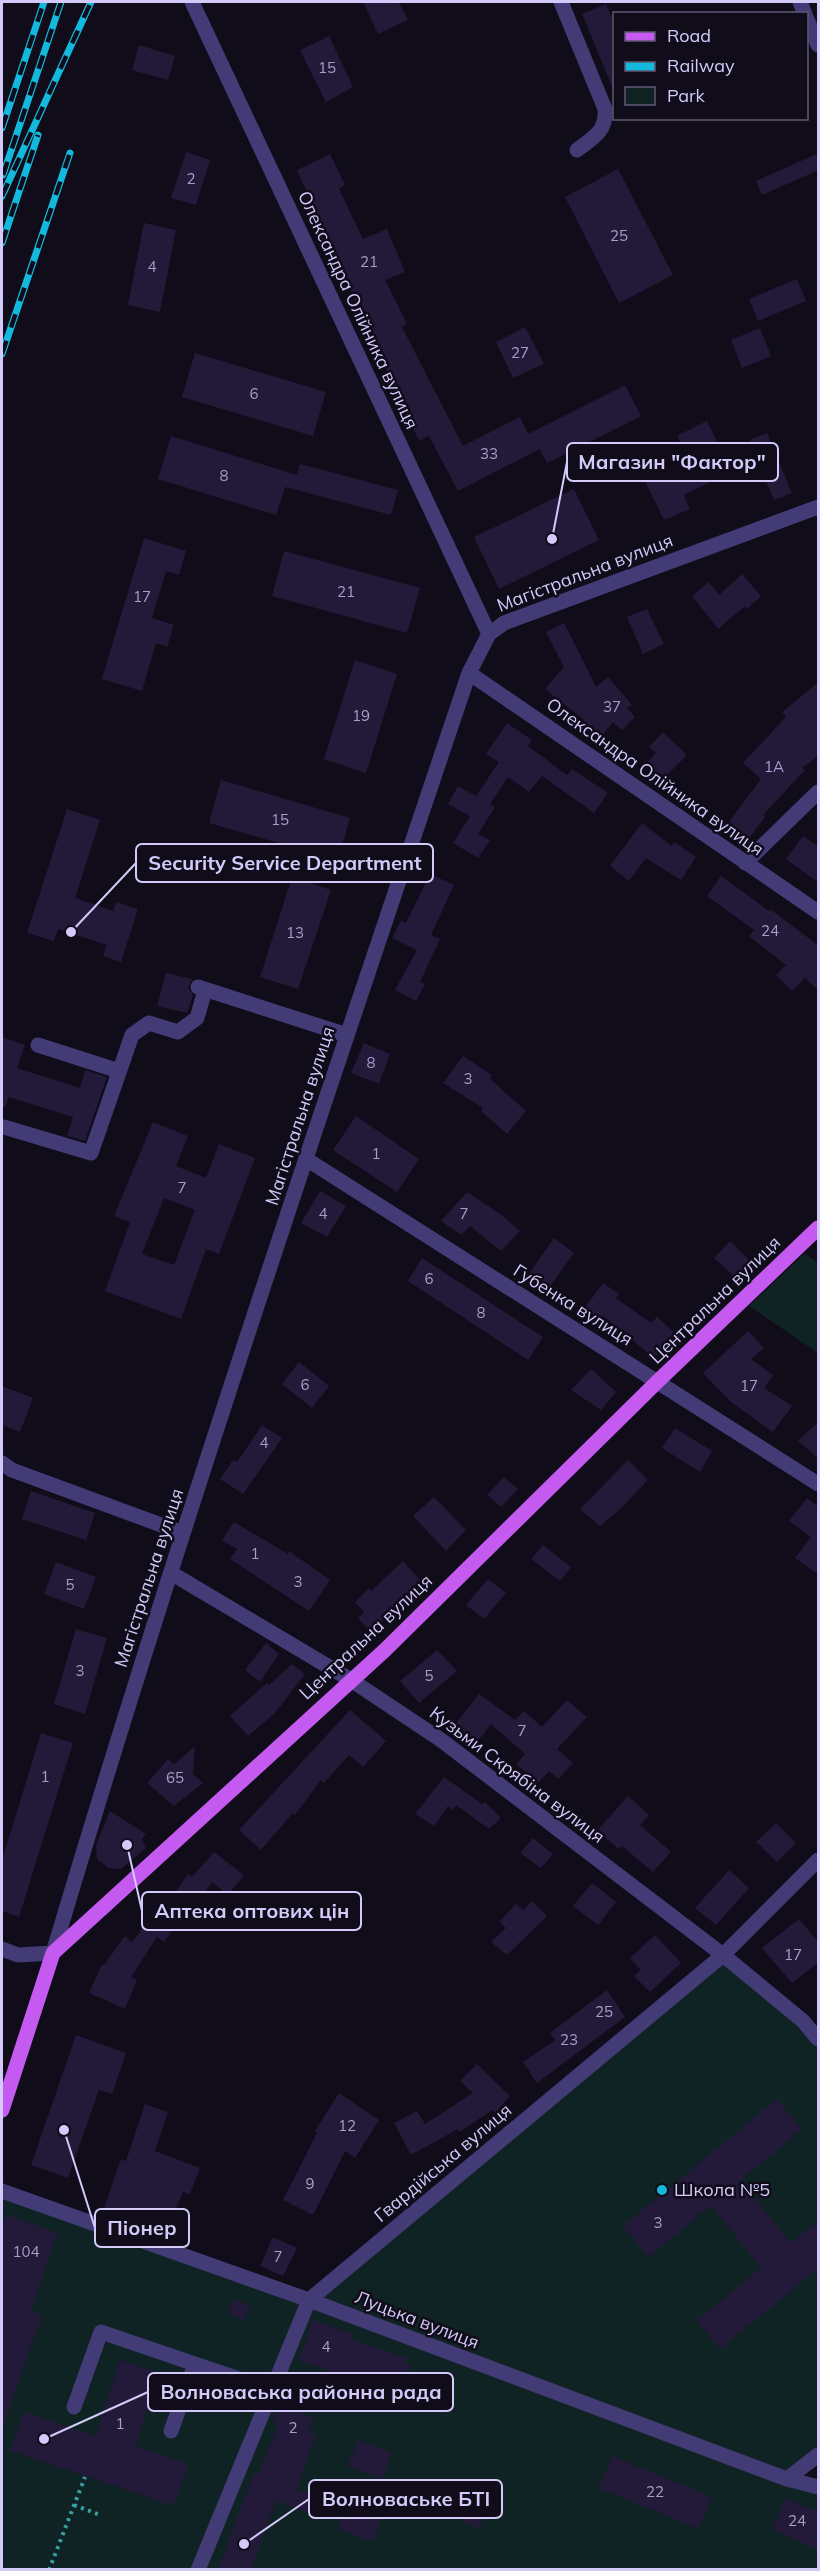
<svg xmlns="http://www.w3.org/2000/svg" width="820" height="2571" viewBox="0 0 820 2571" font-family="Mulish,sans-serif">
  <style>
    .green { fill: #102324 }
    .building { fill: #231a39; fill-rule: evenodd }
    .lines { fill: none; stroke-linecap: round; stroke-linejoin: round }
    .path { stroke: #36a0a2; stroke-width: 4; stroke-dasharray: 3 4.5; stroke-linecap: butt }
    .minor { stroke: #423b75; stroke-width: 15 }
    .major { stroke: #c55af1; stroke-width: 15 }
    .rail-casing { stroke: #13b9dd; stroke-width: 7 }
    .rail { stroke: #100c1a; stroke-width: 4.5; stroke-dasharray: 14; stroke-linecap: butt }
    .poi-dot { fill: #13b9dd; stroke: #100c1a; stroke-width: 2 }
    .labels { text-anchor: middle; stroke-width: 5; stroke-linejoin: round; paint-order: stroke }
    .number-label { font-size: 15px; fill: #a79eca }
    .street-label { font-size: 18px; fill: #d3cafa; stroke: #100c1a }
    .poi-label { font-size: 18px; fill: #d3cafa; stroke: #100c1a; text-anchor: start }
    .leader { fill: none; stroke: #d3cafa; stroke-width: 2 }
    .callout-dot { fill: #d3cafa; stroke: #100c1a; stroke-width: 2 }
    .callout { fill: #100c1a; stroke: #d3cafa; stroke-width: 2 }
    .callout-label { font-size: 20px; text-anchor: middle; font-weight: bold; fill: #d3cafa }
  </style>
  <rect width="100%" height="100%" fill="#100c1a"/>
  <!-- green -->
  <path class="green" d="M805 1253 818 1263V1353L749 1306Z
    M723 1955 818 2039V2455L787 2479 818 2487V2569L2 2570V2191L309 2300Z"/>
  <!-- building -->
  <path class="building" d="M363 2H399L408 20 378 34Z
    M606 4 615 25 614 91 582 14Z
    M329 36 353 87 326 102 300 50Z
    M139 45 175 56 168 80 132 70Z
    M186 152 210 160 196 205 171 198Z
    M819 153V170L762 195 756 181Z
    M330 154 345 185 339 189 363 239 387 229 405 272 385 280 407 324 402 327 463 446 520 417 528 434 625 385 641 416 547 463 540 449 458 491 429 436 419 441 380 357 383 355 359 309 297 170Z
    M618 169 673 275 619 303 565 197Z
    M144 223 176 230 160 312 128 305Z
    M797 279 806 301 758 321 749 299Z
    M525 327 544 364 513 378 496 342Z
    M760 328 771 356 742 368 731 340Z
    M195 353 326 392 313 436 182 397Z
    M707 421 731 472 684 495 690 509 664 520 640 471 683 448 677 436Z
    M767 433 792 493 774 500 749 440Z
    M171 436 297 475 300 464 398 490 391 515 285 487 276 515 158 479Z
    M574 489 599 540 499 589 474 537Z
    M144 538 186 551 179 575 166 571 152 618 174 625 167 647 156 643 142 691 102 679Z
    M284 551 420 588 407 633 272 596Z
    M742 574 761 596 747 609 745 606 718 629 692 596 709 582 719 595Z
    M647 609 664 644 643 654 627 617Z
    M564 623 596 687 608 677 632 705 627 708 635 717 622 730 613 722 601 737 580 725 584 720 545 689 564 667 546 632Z
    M355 660 397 674 366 773 324 759Z
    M819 682V755L802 768 805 770 763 815 765 817 746 842 725 827 761 779 743 763 786 717 782 712Z
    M507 723 532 740 528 746 567 775 572 769 608 793 594 813 542 776 529 792 508 777 490 804 495 807 478 834 490 840 478 858 453 843 470 816 448 804 458 786 476 796 499 762 486 754Z
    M663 732 687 755 662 780 646 764 656 753 649 747Z
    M221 780 350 818 338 860 209 823Z
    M67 809 100 820 75 898 113 911 116 902 138 909 121 962 103 956 107 945 58 929 54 941 27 933Z
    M642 823 672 846 674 842 696 857 681 880 646 858 629 881 610 866Z
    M803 836 819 847V883L786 859Z
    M430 874 454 885 431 935 440 939 420 982 425 984 416 1001 395 990 417 950 392 938 401 921 406 923Z
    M721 876 769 911 770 909 819 946V991L805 978 792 991 776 975 786 965 749 936 754 930 707 896Z
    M292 877 331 890 298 989 260 977Z
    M166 973 192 979 188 988 193 995 187 1013 157 1006Z
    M2 1037 25 1045 17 1068 80 1088 85 1070 107 1077 85 1141 67 1136 73 1117 9 1097 5 1107H2Z
    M364 1043 390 1054 379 1084 351 1073Z
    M463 1056 492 1075 490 1079 526 1111 507 1134 481 1111 483 1108 443 1083Z
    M356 1116 419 1159 397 1192 333 1150Z
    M153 1122 188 1136 176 1166 206 1178 219 1144 255 1158 219 1254 206 1249 181 1319 105 1291 130 1222 114 1216ZM164 1198 195 1210 174 1265 142 1254Z
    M320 1191 346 1206 327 1237 301 1223Z
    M467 1192 503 1216 520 1231 501 1251 470 1226 461 1235 441 1221Z
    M554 1238 574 1253 546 1292 525 1279Z
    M730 1241 751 1262 735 1277 714 1258Z
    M422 1258 543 1337 528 1360 408 1281Z
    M603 1283 619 1294 616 1298 651 1323 657 1317 677 1335 654 1358 603 1316 598 1324 581 1313Z
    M748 1331 764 1348 751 1359 773 1375 764 1388 792 1406 773 1432 731 1402 703 1373Z
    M299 1362 329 1386 312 1408 282 1384Z
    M591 1369 616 1392 601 1410 571 1390Z
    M2 1386 33 1398 20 1432 2 1425Z
    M819 1421V1459L798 1441Z
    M262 1425 282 1438 243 1494 220 1479 233 1460 237 1462Z
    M675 1428 712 1451 700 1472 662 1448Z
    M628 1460 648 1480 620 1509 600 1526 580 1509Z
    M504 1477 518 1489 501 1507 487 1495Z
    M31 1491 95 1513 86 1540 22 1519Z
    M434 1497 466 1530 446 1551 413 1516Z
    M807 1498 819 1507V1575L795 1558 811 1537 789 1521Z
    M234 1522 288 1554 289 1551 330 1580 309 1611 230 1559 237 1549 222 1540Z
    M543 1545 571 1567 560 1581 531 1559Z
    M403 1561 421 1581 370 1632 358 1618 364 1612 355 1602 369 1588 371 1591Z
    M56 1562 96 1577 84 1609 44 1594Z
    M488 1579 506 1593 484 1619 466 1605Z
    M76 1629 107 1638 85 1714 54 1704Z
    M266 1643 279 1654 260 1682 245 1670Z
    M437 1650 457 1671 419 1703 400 1681Z
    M292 1664 305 1674 275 1713 248 1736 230 1716 267 1683 269 1685Z
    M479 1694 515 1720 524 1711 542 1727 567 1700 587 1717 557 1749 573 1763 558 1779 549 1771 538 1783 516 1764 525 1754 491 1724 475 1745 452 1728Z
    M350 1710 386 1741 363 1767 349 1755 324 1783 321 1780 295 1815 293 1813 261 1850 239 1830Z
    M41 1733 73 1743 19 1917 2 1911V1860Z
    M195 1746 193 1774 203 1783 174 1806 147 1783 168 1759 174 1764Z
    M444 1777 482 1804 485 1802 501 1818 489 1829 456 1805 452 1810 448 1806 434 1826 415 1814Z
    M628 1796 649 1815 640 1825 671 1852 653 1872 622 1846 619 1849 597 1831Z
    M110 1811 146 1834 142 1839 146 1848 121 1869 108 1868 97 1859 96 1845Z
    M776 1823 796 1843 777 1862 756 1842Z
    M533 1838 553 1854 541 1868 520 1853Z
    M214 1852 244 1875 228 1895 212 1882 196 1906 192 1903 164 1942 157 1937 131 1977 137 1980 125 2009 89 1993 102 1964 104 1965 125 1936 132 1942 157 1909 161 1912 188 1874 192 1877Z
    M729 1870 749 1888 716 1925 695 1908Z
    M592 1883 616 1902 598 1925 573 1906Z
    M532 1901 547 1916 507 1955 491 1942 506 1928 499 1922 516 1904 523 1910Z
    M799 1919 819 1943V1962L792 1983 762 1948Z
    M655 1935 681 1963 650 1992 634 1976 641 1970 630 1958Z
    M607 1990 625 2017 537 2083 523 2062 555 2040 550 2033Z
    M76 2035 126 2053 112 2094 99 2090 68 2178 31 2165Z
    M477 2064 510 2096 495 2113 492 2110 460 2132 458 2129 411 2155 394 2123 417 2111 425 2124 473 2093 460 2081Z
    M339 2093 379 2120 355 2158 345 2151 313 2215 283 2200 317 2133 315 2131Z
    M777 2099 802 2129 740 2181 791 2243 819 2221V2268L720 2349 697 2321 761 2268 711 2205 649 2257 623 2226Z
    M145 2104 168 2112 155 2151 200 2168 190 2194 183 2192 169 2225 191 2233 186 2246 141 2230 143 2226 103 2211 121 2159 126 2161Z
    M7 2215 58 2233 30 2311 42 2315 4 2424H2V2231Z
    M273 2237 297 2248 283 2276 260 2266Z
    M234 2299 250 2305 244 2320 228 2314Z
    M313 2320 353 2334 351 2339 406 2358 404 2362 411 2365 399 2397 299 2360Z
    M120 2360 159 2373 135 2446 188 2464 174 2506 10 2451 23 2412 95 2436Z
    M281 2398 303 2406 301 2414 313 2419 309 2433 316 2435 297 2489 313 2495 307 2512 276 2501 251 2570H218L254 2473 259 2475 278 2424 272 2422Z
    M358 2440 391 2452 382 2479 348 2466Z
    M612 2456 712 2497 699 2529 599 2488Z
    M785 2498 819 2512V2549L772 2530Z
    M348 2502 382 2514 373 2541 338 2529Z
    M470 2505 486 2510 480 2528 464 2523Z"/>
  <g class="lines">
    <!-- path -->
    <path class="path" d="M74 2505 100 2515
      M49 2570 85 2477"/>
    <!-- minor -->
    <path class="minor" d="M192 2 489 634
      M561 2 605 109C607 131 593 138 577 150
      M800 2 805 14
      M806 17 818 45
      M469 673 818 912
      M745 863 818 792
      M198 987 347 1035
      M38 1045 119 1071
      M4 1127 91 1153 132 1035 149 1023 178 1032 197 1018 205 990
      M306 1159 818 1484
      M2 1463 12 1470 183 1533
      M171 1573 351 1680 441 1740 723 1955 803 2021 818 2039
      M2 1949 18 1955 53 1953C181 1523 326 1098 469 673L489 634 504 623 818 507
      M2 2191 309 2300 787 2479 818 2487
      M74 2407 101 2332 195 2364
      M171 2431 195 2364 272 2390
      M787 2479 818 2455
      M198 2570 309 2300 723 1955 818 1860"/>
    <!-- major -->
    <path class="major" d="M2 2110 53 1953 385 1650 657 1382 818 1228"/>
    <!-- rail casing -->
    <g class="rail-casing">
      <path id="rail" d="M2 128 44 2
        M3 175 61 2
        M2 196 91 2
        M2 243 38 135
        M2 354 70 153"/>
    </g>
    <!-- rail -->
    <use href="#rail" class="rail"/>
  </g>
  <!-- markers -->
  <circle class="poi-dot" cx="662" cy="2190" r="6"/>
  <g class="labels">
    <!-- number labels -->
    <g class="number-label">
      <text x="327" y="73">15</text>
      <text x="191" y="184">2</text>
      <text x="619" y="241">25</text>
      <text x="369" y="267">21</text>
      <text x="152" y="272">4</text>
      <text x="520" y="358">27</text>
      <text x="254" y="399">6</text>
      <text x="489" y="459">33</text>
      <text x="224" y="481">8</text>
      <text x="346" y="597">21</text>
      <text x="142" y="602">17</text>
      <text x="612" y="712">37</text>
      <text x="361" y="721">19</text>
      <text x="774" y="772">1А</text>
      <text x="280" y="825">15</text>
      <text x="770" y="936">24</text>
      <text x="295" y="938">13</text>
      <text x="371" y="1068">8</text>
      <text x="468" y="1084">3</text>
      <text x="376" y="1159">1</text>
      <text x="182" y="1193">7</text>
      <text x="323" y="1219">4</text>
      <text x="464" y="1219">7</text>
      <text x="429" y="1284">6</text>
      <text x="481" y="1318">8</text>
      <text x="305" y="1390">6</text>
      <text x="749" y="1391">17</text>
      <text x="264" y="1448">4</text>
      <text x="255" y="1559">1</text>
      <text x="298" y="1587">3</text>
      <text x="70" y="1590">5</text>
      <text x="80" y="1676">3</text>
      <text x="429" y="1681">5</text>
      <text x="522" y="1736">7</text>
      <text x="45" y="1782">1</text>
      <text x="175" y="1783">65</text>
      <text x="793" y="1960">17</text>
      <text x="604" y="2017">25</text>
      <text x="569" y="2045">23</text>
      <text x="347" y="2131">12</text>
      <text x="310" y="2189">9</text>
      <text x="658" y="2228">3</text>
      <text x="26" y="2257">104</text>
      <text x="278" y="2262">7</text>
      <text x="326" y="2352">4</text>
      <text x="120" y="2429">1</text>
      <text x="293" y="2433">2</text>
      <text x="655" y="2497">22</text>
      <text x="797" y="2526">24</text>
    </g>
    <!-- street labels -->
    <g class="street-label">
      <text transform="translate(358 310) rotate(65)" y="6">Олександра Олійника вулиця</text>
      <text transform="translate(585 573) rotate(-21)" y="6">Магістральна вулиця</text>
      <text transform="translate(655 777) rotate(35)" y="6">Олександра Олійника вулиця</text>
      <text transform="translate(300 1116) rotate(-72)" y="6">Магістральна вулиця</text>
      <text transform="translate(715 1300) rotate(-44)" y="6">Центральна вулиця</text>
      <text transform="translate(573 1305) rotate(32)" y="6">Губенка вулиця</text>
      <text transform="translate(149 1578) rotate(-72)" y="6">Магістральна вулиця</text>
      <text transform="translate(366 1637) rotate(-43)" y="6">Центральна вулиця</text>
      <text transform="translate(517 1775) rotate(37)" y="6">Кузьми Скрябіна вулиця</text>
      <text transform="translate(443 2163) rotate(-40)" y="6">Гвардійська вулиця</text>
      <text transform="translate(417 2320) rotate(21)" y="6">Луцька вулиця</text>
    </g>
    <!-- poi labels -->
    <g class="poi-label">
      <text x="674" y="2196">Школа №5</text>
    </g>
  </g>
  <!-- callouts -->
  <path class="leader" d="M552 539L567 462M71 932L136 863M127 1845L142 1911M64 2130L95 2228M44 2439L148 2392M244 2544L309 2499"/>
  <g class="callout-dot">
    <circle cx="552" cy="539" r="6"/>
    <circle cx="71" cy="932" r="6"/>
    <circle cx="127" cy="1845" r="6"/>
    <circle cx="64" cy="2130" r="6"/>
    <circle cx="44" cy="2439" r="6"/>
    <circle cx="244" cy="2544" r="6"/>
  </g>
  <g class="callout">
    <rect x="567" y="443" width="211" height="38" rx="6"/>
    <rect x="136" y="844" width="297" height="38" rx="6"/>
    <rect x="142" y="1892" width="219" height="38" rx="6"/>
    <rect x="95" y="2209" width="94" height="38" rx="6"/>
    <rect x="148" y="2373" width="305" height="38" rx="6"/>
    <rect x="309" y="2480" width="193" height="38" rx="6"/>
  </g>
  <g class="callout-label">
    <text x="672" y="469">Магазин "Фактор"</text>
    <text x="285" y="870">Security Service Department</text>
    <text x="252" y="1918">Аптека оптових цін</text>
    <text x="142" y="2235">Піонер</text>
    <text x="301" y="2399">Волноваська районна рада</text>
    <text x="406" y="2506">Волноваське БТІ</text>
  </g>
  <!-- border -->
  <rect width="820" height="2571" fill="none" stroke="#d3cafa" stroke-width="6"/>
  <!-- legend -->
  <rect x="613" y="12" width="195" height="108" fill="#100c1a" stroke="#5e5874" stroke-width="1.5"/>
  <rect x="625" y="32" width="30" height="9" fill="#c55af1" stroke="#5e5874" stroke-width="1.5"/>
  <text x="667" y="42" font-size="18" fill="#d3cafa">Road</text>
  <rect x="625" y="62" width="30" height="9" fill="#13b9dd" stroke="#5e5874" stroke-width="1.5"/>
  <text x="667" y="72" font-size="18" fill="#d3cafa">Railway</text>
  <rect x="625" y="87" width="30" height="18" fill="#102324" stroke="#5e5874" stroke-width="1.5"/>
  <text x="667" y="102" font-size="18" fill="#d3cafa">Park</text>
</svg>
